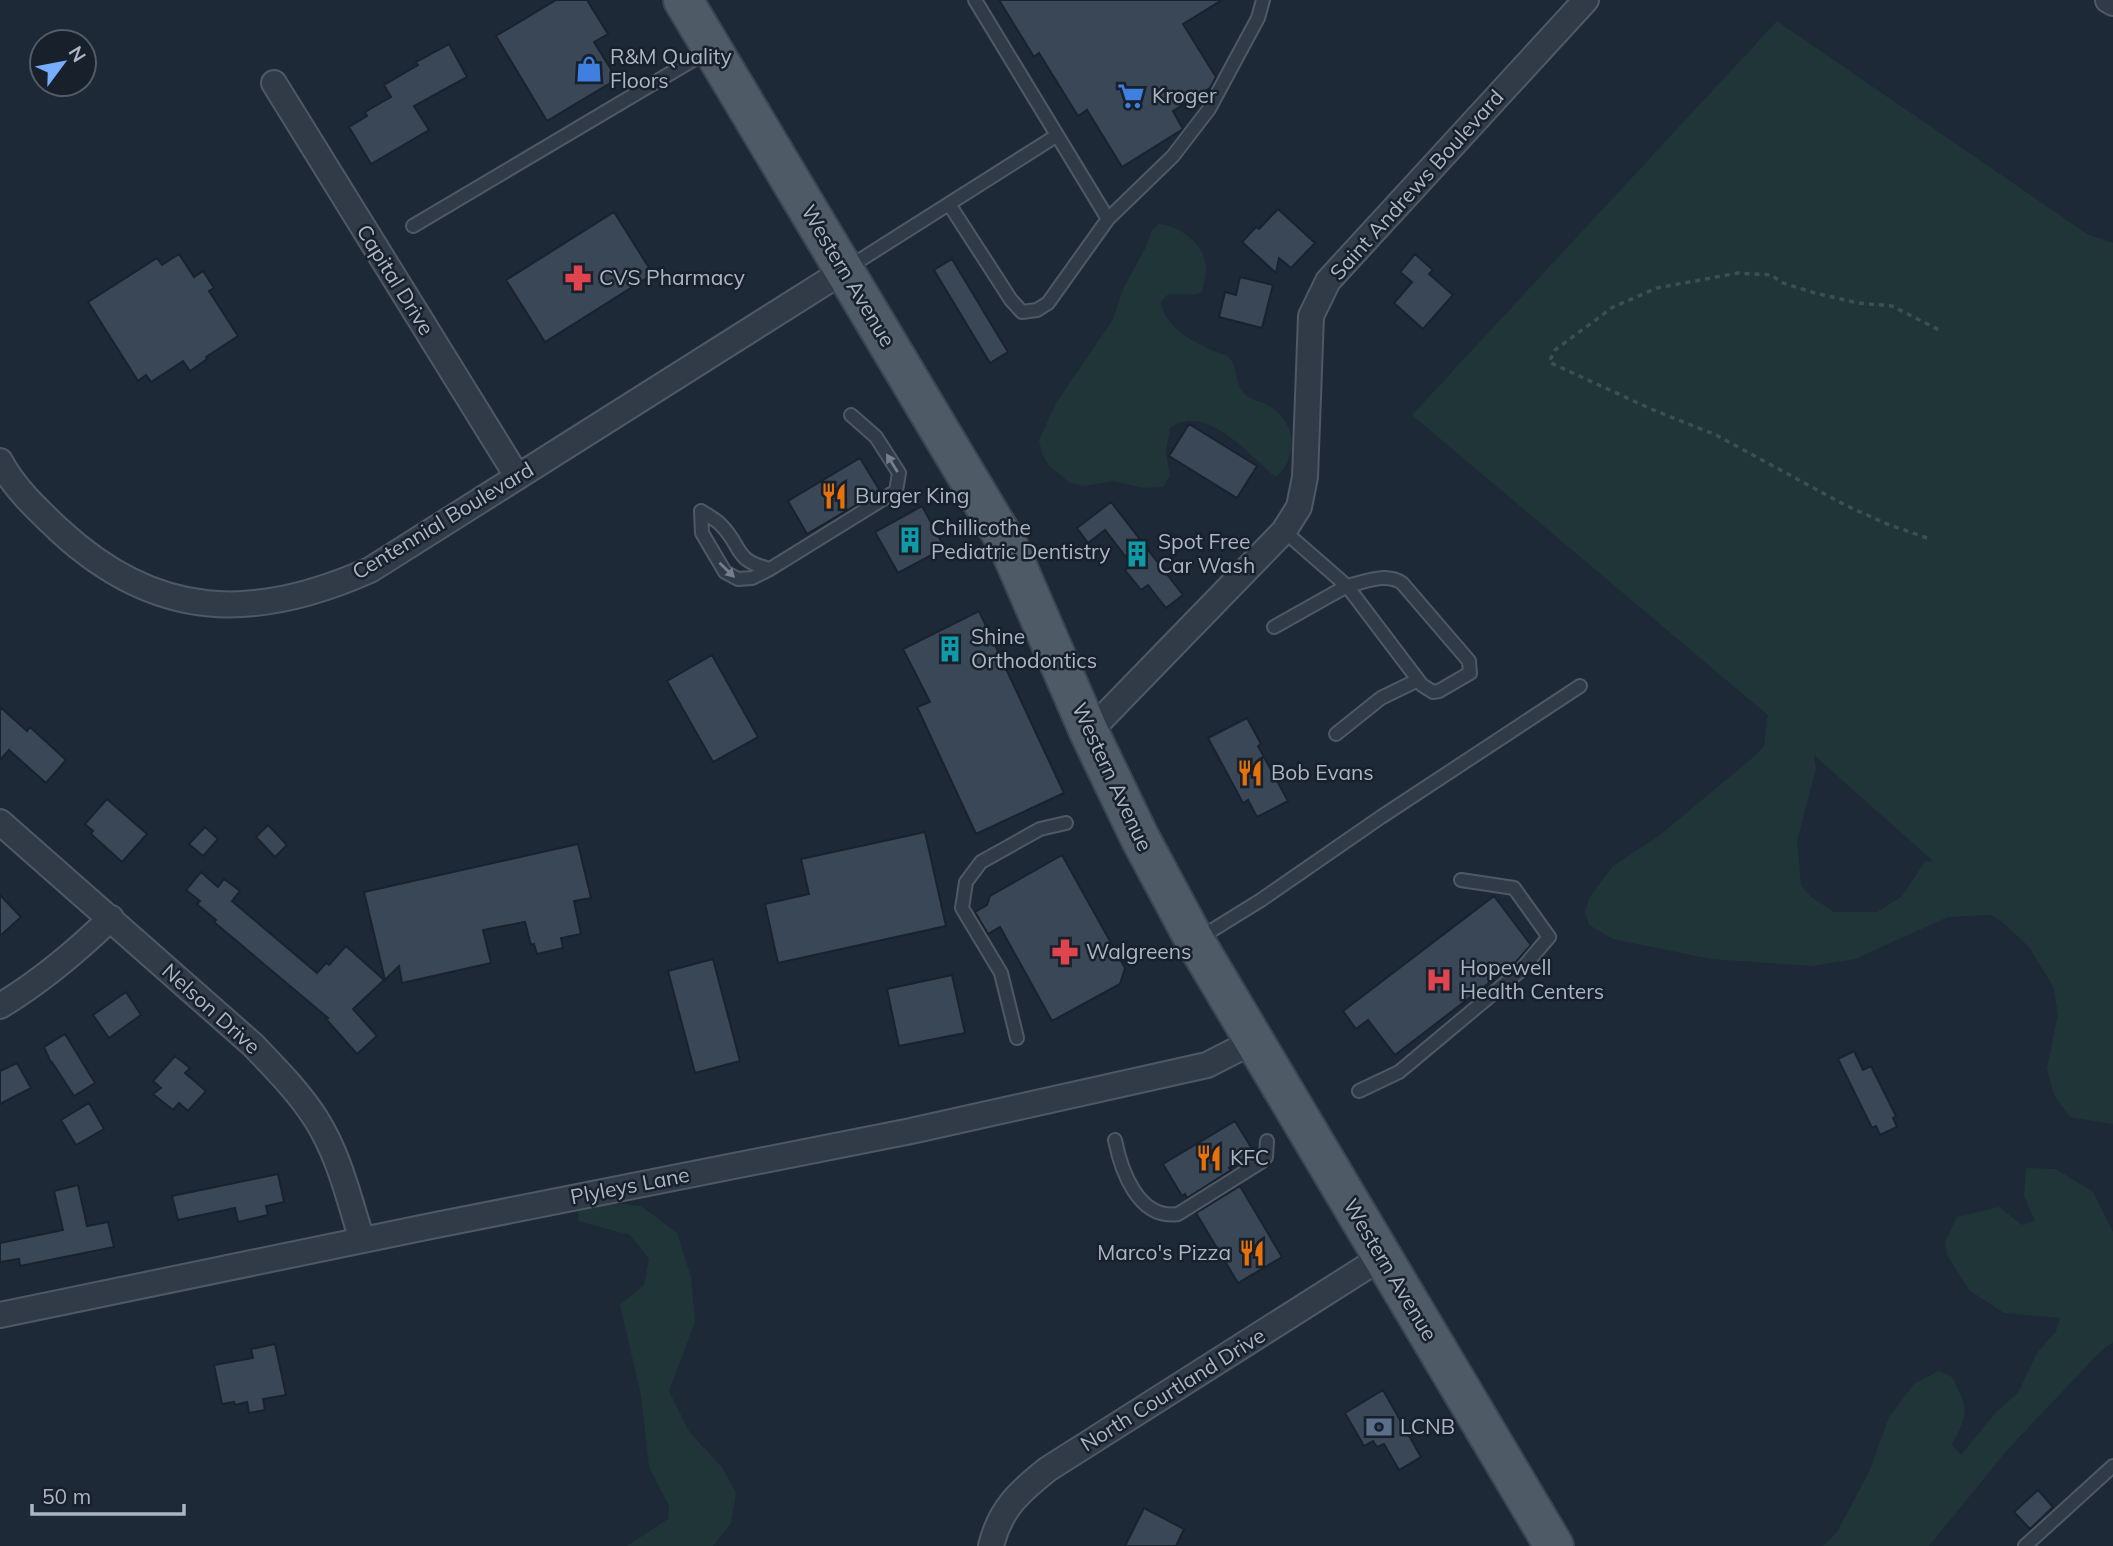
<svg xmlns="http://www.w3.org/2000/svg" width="2113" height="1546" viewBox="0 0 2113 1546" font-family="Mulish,sans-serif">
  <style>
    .green { fill: #203538; fill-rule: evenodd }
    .building { fill: #3a4757; stroke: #19222d; stroke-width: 2 }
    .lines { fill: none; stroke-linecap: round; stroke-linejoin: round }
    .service-casing { stroke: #4f5865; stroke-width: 16 }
    .minor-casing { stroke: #4f5865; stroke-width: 28 }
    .primary-casing { stroke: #3b4450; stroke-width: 42 }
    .path { stroke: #3a5152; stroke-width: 3.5; stroke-dasharray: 5 5; stroke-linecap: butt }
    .service { stroke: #313b47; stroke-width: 12 }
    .minor { stroke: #313b47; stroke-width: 24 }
    .primary { stroke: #4f5a67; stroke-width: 38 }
    .oneway { fill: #747e8c }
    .labels { text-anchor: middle; stroke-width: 5; stroke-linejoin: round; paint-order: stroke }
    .poi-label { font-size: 21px; fill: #abb5c4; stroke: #17202b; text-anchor: start }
    .street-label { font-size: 21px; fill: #abb5c4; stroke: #17202b }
  </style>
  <rect width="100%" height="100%" fill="#1e2937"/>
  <!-- green -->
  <path class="green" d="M1777 21 2087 234 2113 243V1124L2070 1117 2054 1095 2047 1068 2058 1014 2053 986 2029 947 2001 921 1991 915 1948 917 1855 959 1812 966 1711 959 1613 939 1589 925 1585 912 1589 898 1613 866 1660 835 1756 755 1764 746 1767 718 1769 716 1412 415ZM1814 755 1933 861 1925 862 1901 897 1877 912H1834L1810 896 1801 885 1797 841 1816 768Z
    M1159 224C1182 227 1205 244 1206 269 1206 276 1203 285 1202 292 1190 297 1179 292 1167 295L1161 302C1165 328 1192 341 1214 351 1218 353 1225 354 1229 357 1237 365 1235 382 1243 392 1250 401 1262 401 1271 407 1296 424 1299 455 1277 476L1273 475C1248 453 1204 402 1170 428L1166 452 1170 476 1163 487 1143 488 1113 481 1084 486 1070 483 1049 466 1042 454 1039 440 1056 403 1112 321 1124 287 1146 247 1152 230Z
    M2026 1168 2056 1169 2093 1192 2113 1232V1342L2100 1352 2008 1449 1929 1546H1823L1837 1532 1870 1470 1889 1417 1914 1384 1938 1371 1952 1377C1969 1411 1969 1411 1952 1445L1961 1455 1997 1411 2018 1393 2037 1353 2056 1331 2060 1318 2004 1313 1969 1290 1947 1255 1945 1242 1957 1217 1999 1207 2022 1225 2035 1221 2024 1196Z
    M580 1200 641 1206 677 1233 691 1277 695 1322 669 1391 690 1433 722 1467 736 1493 731 1523 713 1546H627L668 1519 669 1506 649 1467 641 1395 620 1305 644 1285 649 1259 630 1235 578 1221Z"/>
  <!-- building -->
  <path class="building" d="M556 0H587L608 34 594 42 617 79 547 121 496 36Z
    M999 0H1222L1183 24 1216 77 1210 88 1173 111 1183 129 1122 167 1087 110 1078 116 1039 53 1034 57Z
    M449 44 467 77 414 106 429 130 371 164 349 127 367 116 365 112 391 97 384 85 418 65 416 62Z
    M1278 209 1315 243 1291 268 1279 258 1276 273 1242 242 1256 227 1259 229Z
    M614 212 653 274 545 342 506 280Z
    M179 254 194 277 203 271 214 288 209 291 238 336 206 357 207 359 190 371 183 361 151 382 146 375 138 381 88 302 157 258 162 265Z
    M1415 254 1433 270 1429 274 1453 295 1423 329 1394 303 1412 282 1400 272Z
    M952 259 1008 352 990 363 934 270Z
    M1240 277 1273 285 1262 328 1219 317 1225 292 1236 295Z
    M1189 424 1257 466 1237 498 1169 456Z
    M860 458 880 491 807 534 788 501Z
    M1111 502 1183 595 1166 608 1148 585 1141 590 1125 570 1132 565 1105 530 1088 543 1077 528Z
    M922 506 945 548 898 573 875 532Z
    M979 611 1064 793 976 834 917 707 930 702 903 649Z
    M712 655 758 737 713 762 667 681Z
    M0 707 27 731 30 727 66 760 46 783 9 750 0 760Z
    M1247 718 1261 744 1258 746 1288 801 1257 817 1248 800 1243 803 1208 738Z
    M107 799 147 834 122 862 91 834 93 831 85 824Z
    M268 825 287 845 275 857 256 837Z
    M205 827 218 839 203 856 189 844Z
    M925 832 946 926 778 963 765 904 809 894 801 859Z
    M578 844 591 898 574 901 581 934 561 938 563 948 537 954 534 944 531 945 525 922 483 930 491 963 402 983 399 966 385 980 364 892Z
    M1062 855 1125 968 1120 984 1052 1021 1000 927 988 934 975 912 987 905 990 896Z
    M201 872 218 887 224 879 240 891 232 901 317 973 326 963 329 965 346 946 384 980 353 1009 377 1036 357 1054 326 1019 328 1018 214 922 216 920 197 904 200 901 186 890Z
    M0 895 21 917 0 936Z
    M1494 896 1531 945 1515 963 1395 1055 1368 1020 1356 1029 1343 1011Z
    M713 959 740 1061 695 1073 668 971Z
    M952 975 965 1033 899 1046 887 989Z
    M126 992 141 1015 109 1038 93 1015Z
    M65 1034 95 1083 74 1096 52 1062 51 1063 44 1047Z
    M1854 1051 1863 1070 1871 1066 1896 1116 1893 1118 1897 1127 1880 1135 1876 1126 1872 1128 1838 1059Z
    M175 1056 190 1068 185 1073 206 1091 188 1111 179 1103 173 1110 153 1094 161 1088 153 1081Z
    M17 1063 31 1088 0 1104V1071Z
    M89 1103 104 1129 76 1145 61 1120Z
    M1235 1121 1254 1152 1229 1168 1231 1170 1187 1198 1185 1194 1182 1196 1163 1164Z
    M278 1174 284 1202 266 1206 268 1215 238 1222 235 1208 178 1220 172 1196Z
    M78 1185 87 1226 108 1222 114 1247 20 1266 19 1259 0 1262V1243L63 1230 54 1191Z
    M1240 1186 1282 1257 1238 1283 1196 1213Z
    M275 1344 286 1395 263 1399 265 1410 249 1413 247 1402 235 1405 234 1402 222 1404 214 1365 253 1358 251 1349Z
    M1383 1390 1421 1457 1399 1470 1384 1444 1377 1447 1373 1441 1364 1446 1345 1413Z
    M2038 1490 2053 1507 2030 1529 2014 1512Z
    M1144 1508 1184 1529 1176 1546H1125Z"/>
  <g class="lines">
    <!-- service casing -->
    <g class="service-casing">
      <path id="service" d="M975 0 1108 219
        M949 204 1011 300 1022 312 1037 310 1048 303 1108 219 1173 156 1209 109 1258 18 1263 0
        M413 226 708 51
        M846 269 1056 136
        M701 511 702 533 725 572 738 579 752 578 770 569 896 491 899 473 876 437 851 415
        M701 511C707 515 715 519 720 524 743 546 732 560 770 569
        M1274 627 1347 586 1422 685 1433 692 1439 691 1470 673 1469 661 1402 583C1386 572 1365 582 1347 586L1284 531
        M1336 734 1381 698 1418 680
        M1198 939 1261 900 1381 817 1580 686
        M1017 1038 1001 973 962 908 966 882 981 862 1040 829 1066 823
        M1359 1091 1399 1072 1520 971 1549 937 1514 888 1461 880
        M1115 1140C1121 1170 1138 1220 1178 1214L1261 1162 1266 1157 1267 1141
        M2025 1546 2113 1466"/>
    </g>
    <!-- minor casing -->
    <g class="minor-casing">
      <path id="minor" d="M2108 0 2113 3
        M274 83 517 476
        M0 461C14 488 37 509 59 530 156 620 253 622 370 570L845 270
        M1089 732 1284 531 1299 507 1305 477 1311 316 1328 281 1586 0
        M0 822 253 1045C275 1068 299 1092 316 1119 339 1155 349 1199 362 1240
        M0 1006C40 982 77 951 111 918
        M0 1315 426 1227 911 1131 1207 1065 1254 1041
        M991 1546C1000 1509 1019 1492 1048 1469L1382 1257"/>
    </g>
    <!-- primary casing -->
    <g class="primary-casing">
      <path id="primary" d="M683 0 1008 545 1089 732 1140 838 1195 941 1554 1546"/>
    </g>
    <!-- path -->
    <path class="path" d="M1927 538 1887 524 1845 505 1716 435 1651 409 1549 362 1555 350 1613 307 1657 288 1738 273 1772 275 1780 282 1815 293 1858 303 1892 306 1941 331"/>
    <!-- service -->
    <use href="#service" class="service"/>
    <!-- minor -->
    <use href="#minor" class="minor"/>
    <!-- primary -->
    <use href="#primary" class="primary"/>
  </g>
  <!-- one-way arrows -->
  <defs><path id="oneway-solid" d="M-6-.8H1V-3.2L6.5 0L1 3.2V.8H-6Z" transform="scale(1.75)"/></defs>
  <g class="oneway">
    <use href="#oneway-solid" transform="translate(892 463) rotate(-122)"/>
    <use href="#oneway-solid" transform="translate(727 570) rotate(44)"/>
  </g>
  <!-- icons -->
  <defs>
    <g id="shop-bare" transform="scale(2.1)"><path d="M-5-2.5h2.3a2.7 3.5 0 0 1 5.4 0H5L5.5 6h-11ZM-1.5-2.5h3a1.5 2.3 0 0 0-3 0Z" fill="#3f7fe0" stroke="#17202b" stroke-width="2.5" paint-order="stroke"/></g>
    <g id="supermarket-bare" transform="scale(2.1)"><path d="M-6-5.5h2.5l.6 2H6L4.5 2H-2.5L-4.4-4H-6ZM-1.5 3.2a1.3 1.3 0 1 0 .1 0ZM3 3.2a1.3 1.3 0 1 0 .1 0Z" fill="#3f7fe0" stroke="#17202b" stroke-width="2.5" paint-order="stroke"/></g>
    <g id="pharmacy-bare" transform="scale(2.1)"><path d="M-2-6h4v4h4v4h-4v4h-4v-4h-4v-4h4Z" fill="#e0444e" stroke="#17202b" stroke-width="2.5" paint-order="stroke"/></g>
    <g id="restaurant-bare" transform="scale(2.1)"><path d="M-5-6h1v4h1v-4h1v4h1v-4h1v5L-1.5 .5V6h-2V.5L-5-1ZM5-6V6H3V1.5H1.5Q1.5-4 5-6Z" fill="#e8710a" stroke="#17202b" stroke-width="2.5" paint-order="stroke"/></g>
    <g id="building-bare" transform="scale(2.1)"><path d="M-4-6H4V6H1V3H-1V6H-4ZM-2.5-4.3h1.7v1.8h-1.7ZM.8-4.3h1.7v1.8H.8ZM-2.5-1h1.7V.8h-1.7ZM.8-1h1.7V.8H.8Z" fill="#0f9aa8" stroke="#17202b" stroke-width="2.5" paint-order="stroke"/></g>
    <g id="hospital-bare" transform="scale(2.1)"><path d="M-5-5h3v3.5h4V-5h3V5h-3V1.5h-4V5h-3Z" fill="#e0444e" stroke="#17202b" stroke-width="2.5" paint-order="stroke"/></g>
    <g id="bank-bare" transform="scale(2.1)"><path d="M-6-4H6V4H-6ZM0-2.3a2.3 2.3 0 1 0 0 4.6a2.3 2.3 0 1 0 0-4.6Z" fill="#5c6f8a" stroke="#17202b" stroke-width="2.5" paint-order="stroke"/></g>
  </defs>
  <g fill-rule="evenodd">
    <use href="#shop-bare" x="589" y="69"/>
    <use href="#supermarket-bare" x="1131" y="96"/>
    <use href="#pharmacy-bare" x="578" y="278"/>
    <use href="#restaurant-bare" x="834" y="496"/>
    <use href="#building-bare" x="910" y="540"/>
    <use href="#building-bare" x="1137" y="554"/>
    <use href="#building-bare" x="950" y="649"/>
    <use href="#restaurant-bare" x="1250" y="773"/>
    <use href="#pharmacy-bare" x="1065" y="952"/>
    <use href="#hospital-bare" x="1439" y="980"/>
    <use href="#restaurant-bare" x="1209" y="1158"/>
    <use href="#restaurant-bare" x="1252" y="1253"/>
    <use href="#bank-bare" x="1379" y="1427"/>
  </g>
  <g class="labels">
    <!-- poi labels -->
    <g class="poi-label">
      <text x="610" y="64">R&amp;M Quality<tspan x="610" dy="24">Floors</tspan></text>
      <text x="1152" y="103">Kroger</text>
      <text x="599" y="285">CVS Pharmacy</text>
      <text x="855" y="503">Burger King</text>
      <text x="931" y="535">Chillicothe<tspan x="931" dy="24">Pediatric Dentistry</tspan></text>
      <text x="1158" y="549">Spot Free<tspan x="1158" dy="24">Car Wash</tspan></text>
      <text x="971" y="644">Shine<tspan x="971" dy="24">Orthodontics</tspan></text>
      <text x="1271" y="780">Bob Evans</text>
      <text x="1086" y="959">Walgreens</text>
      <text x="1460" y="975">Hopewell<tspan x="1460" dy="24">Health Centers</tspan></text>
      <text x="1230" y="1165">KFC</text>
      <text x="1231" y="1260" text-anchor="end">Marco's Pizza</text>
      <text x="1400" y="1434">LCNB</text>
    </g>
    <!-- street labels -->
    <g class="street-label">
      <text transform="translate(1417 185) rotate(-48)" y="7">Saint Andrews Boulevard</text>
      <text transform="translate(848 276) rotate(59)" y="7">Western Avenue</text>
      <text transform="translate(395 280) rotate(58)" y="7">Capital Drive</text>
      <text transform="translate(443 521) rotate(-31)" y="7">Centennial Boulevard</text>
      <text transform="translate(1112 777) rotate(65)" y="7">Western Avenue</text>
      <text transform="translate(211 1009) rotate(42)" y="7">Nelson Drive</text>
      <text transform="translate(630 1186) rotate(-11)" y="7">Plyleys Lane</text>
      <text transform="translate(1390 1270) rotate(59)" y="7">Western Avenue</text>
      <text transform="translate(1173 1390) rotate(-32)" y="7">North Courtland Drive</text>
    </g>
  </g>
  <!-- north arrow -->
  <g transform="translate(63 63) rotate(58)"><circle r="33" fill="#17202b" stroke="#525c68" stroke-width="2"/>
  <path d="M0-5L12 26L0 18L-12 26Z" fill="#78adfd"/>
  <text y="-10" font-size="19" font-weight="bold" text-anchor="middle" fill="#abb5c4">N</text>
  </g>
  <!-- scale -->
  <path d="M32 1504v10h152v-10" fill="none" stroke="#abb5c4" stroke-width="3.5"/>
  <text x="42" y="1504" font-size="21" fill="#abb5c4" stroke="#17202b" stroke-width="5" paint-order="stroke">50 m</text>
</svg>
